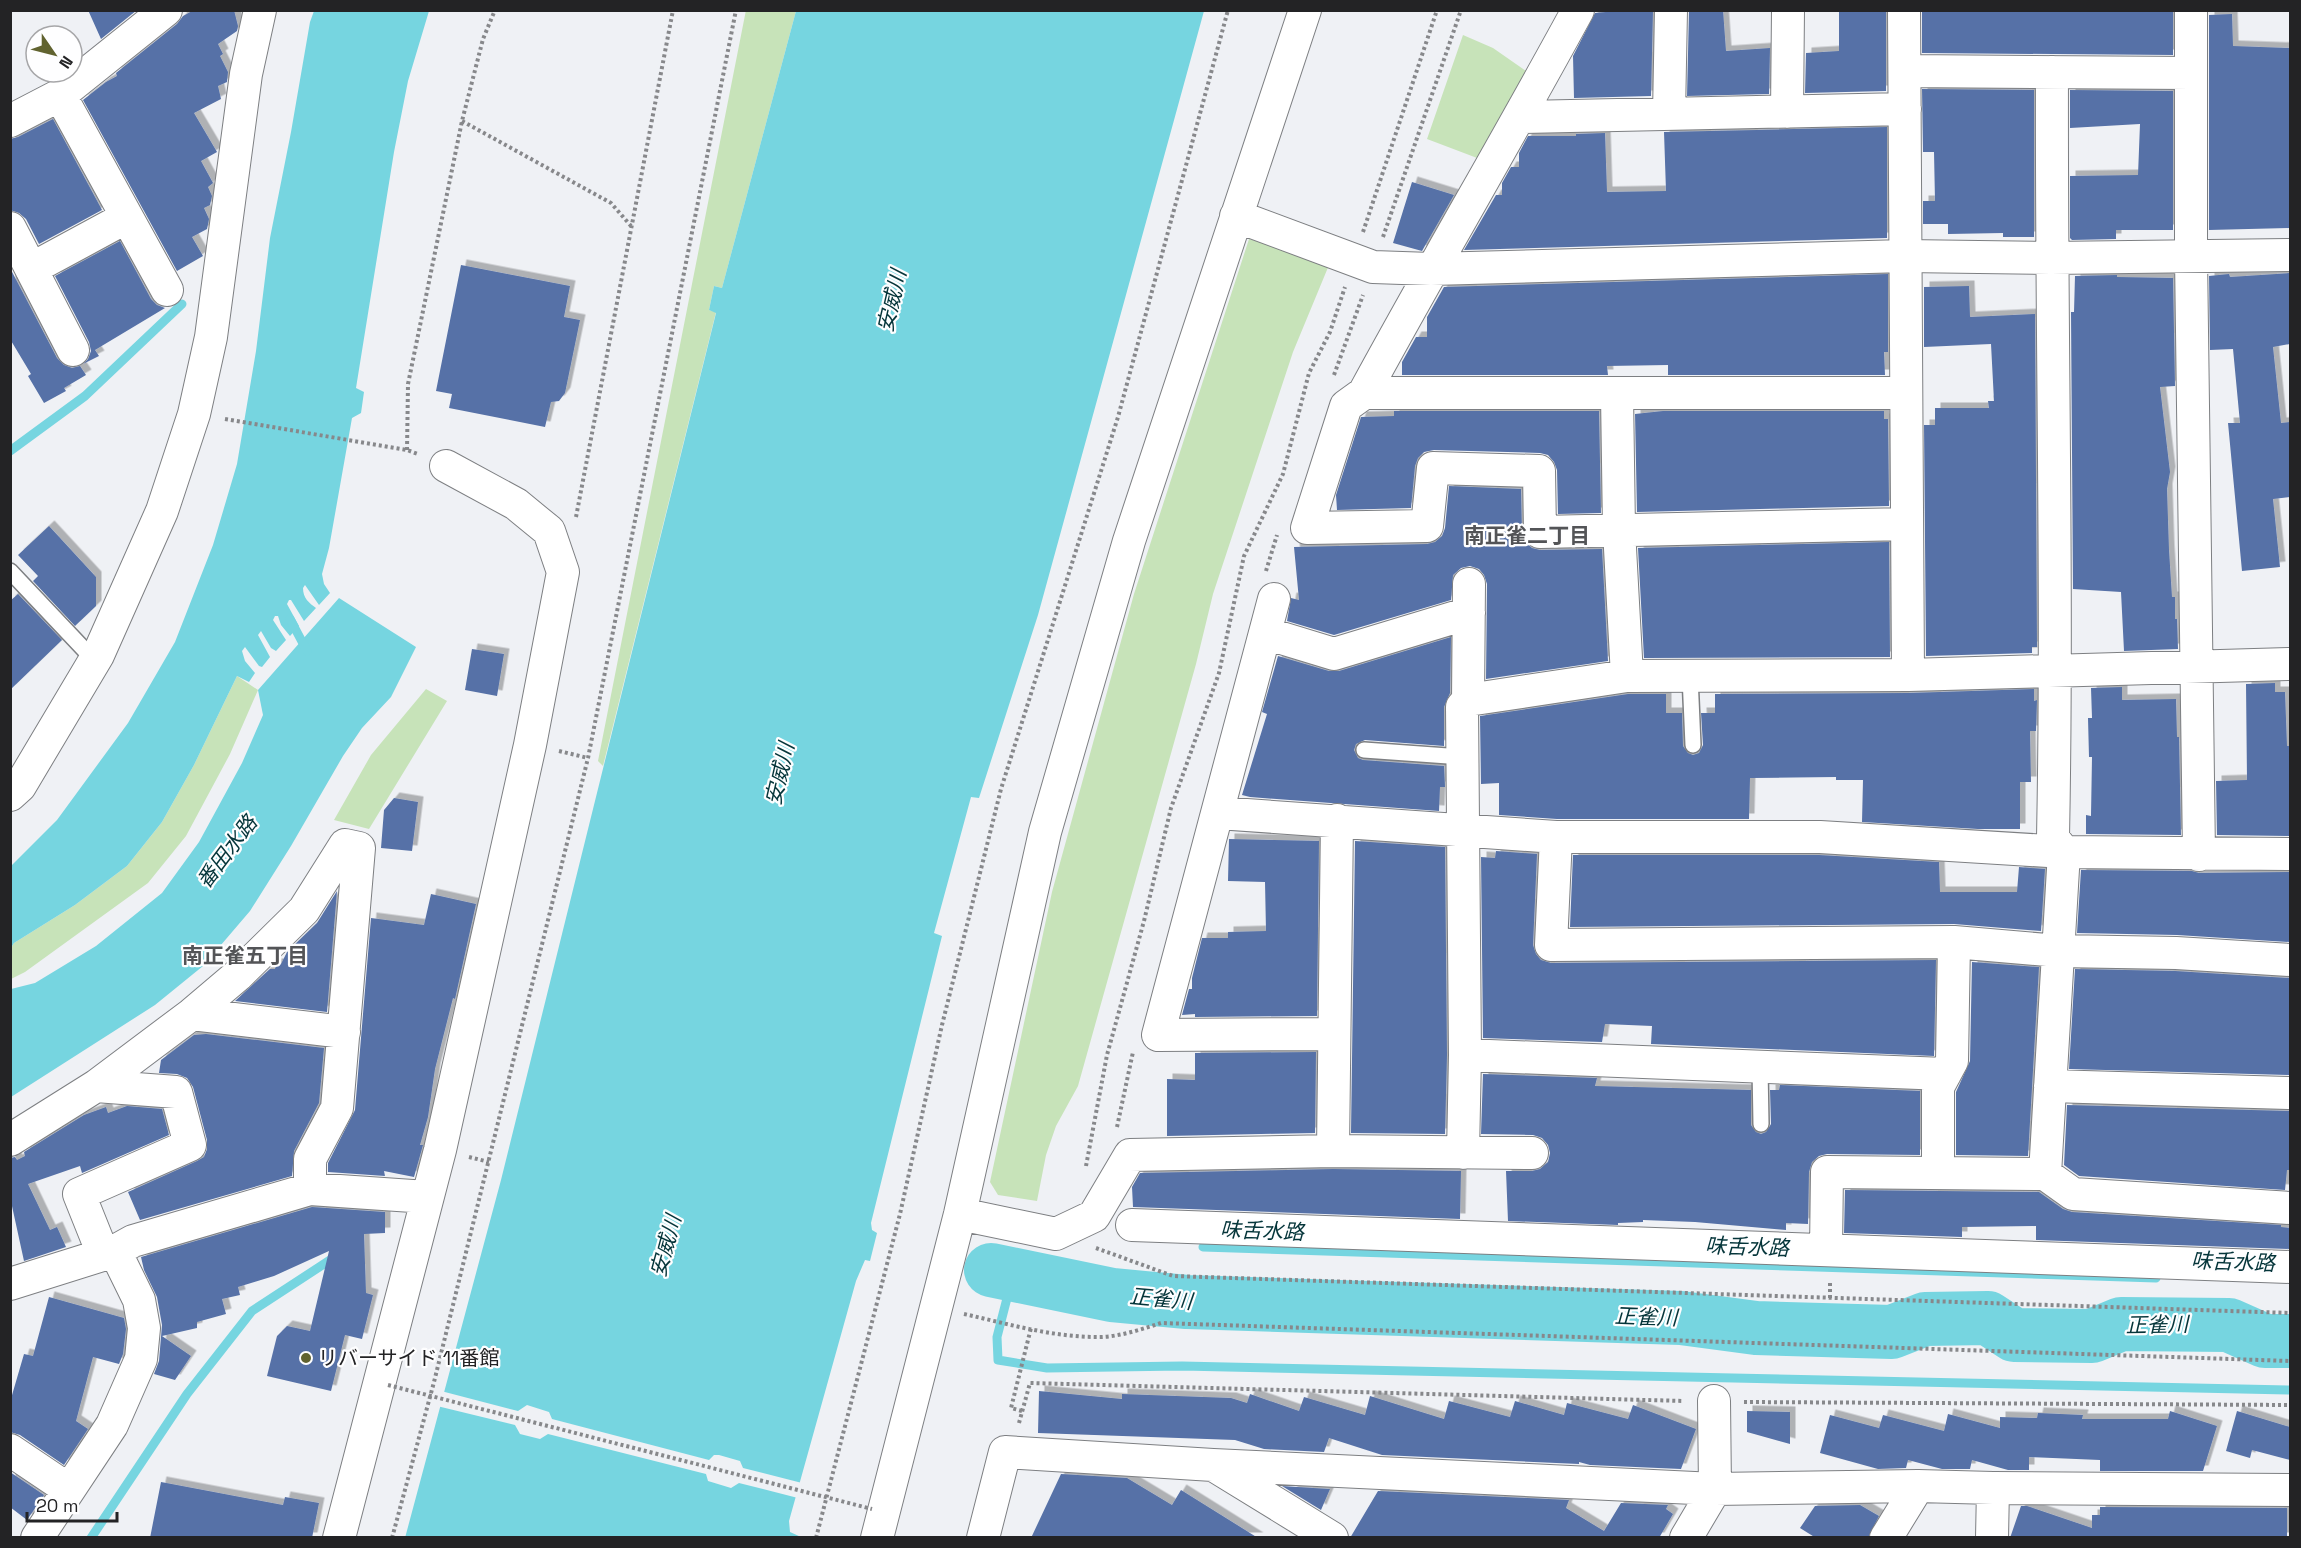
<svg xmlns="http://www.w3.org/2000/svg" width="2301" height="1548" viewBox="0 0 2301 1548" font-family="'Space Grotesk','Noto Sans JP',sans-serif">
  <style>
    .green { fill: #c7e3b9 }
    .water { fill: #76d5e0 }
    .pier { fill: #eff1f5 }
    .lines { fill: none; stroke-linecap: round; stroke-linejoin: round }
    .stream { stroke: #76d5e0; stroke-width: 9 }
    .river { stroke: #76d5e0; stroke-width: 54 }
    .building { fill: #5671a7; filter: url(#shadow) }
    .service-casing { stroke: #7d7f82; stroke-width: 18 }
    .minor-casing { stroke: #7d7f82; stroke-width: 34 }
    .path { stroke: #87888b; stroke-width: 4; stroke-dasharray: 3 3; stroke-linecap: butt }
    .service { stroke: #fff; stroke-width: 15 }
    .minor { stroke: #fff; stroke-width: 32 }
    .path-bridge { stroke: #87888b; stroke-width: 4; stroke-dasharray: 3 3; stroke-linecap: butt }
    .poi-dot { fill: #616330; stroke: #fefeff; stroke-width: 2 }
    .labels { text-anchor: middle; stroke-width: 4.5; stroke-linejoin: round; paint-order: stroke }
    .poi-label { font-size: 20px; fill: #232325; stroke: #fefeff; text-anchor: start }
    .water-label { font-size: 21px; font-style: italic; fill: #05353a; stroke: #fefeff }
    .neighbourhood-label { font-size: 21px; font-weight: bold; fill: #535457; stroke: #fefeff }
  </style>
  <defs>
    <filter id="shadow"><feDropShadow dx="5.5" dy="-5.5" stdDeviation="0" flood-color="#0004"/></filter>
  </defs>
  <rect width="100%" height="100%" fill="#eff1f5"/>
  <!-- green -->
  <path class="green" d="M746 10 796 11 722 288 714 286 709 310 716 312 603 766 598 761Z
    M1463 35 1493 48 1529 73 1485 161 1427 139Z
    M1249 239 1279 247 1329 265 1293 352 1213 594 1196 664 1078 1086 1056 1126 1046 1155 1037 1201 998 1195 990 1182 1052 892 1134 594Z
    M237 676 258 690 230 754 186 836 148 883 25 972 11 979V948L14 943 75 905 127 866 162 822 194 765Z
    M426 689 447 701 369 829 334 820 371 755Z"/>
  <!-- water -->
  <path class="water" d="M314 11H429L408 81 394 152 356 388 364 392 361 413 352 418 329 548 322 574 324 584 330 593 319 605 305 585 303 588C303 598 309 603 316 608L304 621 291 600H289L287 604 299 626 290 636 281 625 278 616H275L273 620 286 640 276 651 271 648 261 631 258 635 270 657 262 667 259 666 245 647 242 651 245 661 255 673 249 682 237 676 194 765 162 822 127 866 75 905 14 943 11 948V866L57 820 128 723 175 642 213 545 237 464 256 351 270 238 291 132 310 22Z
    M796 11H1204L1038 615 979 798 971 797 934 933 942 936 871 1223 872 1230 877 1233 870 1261 865 1260 856 1281 789 1521 790 1532 801 1537 405 1538 501 1180 716 313 709 310 714 286 722 288Z
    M339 598 416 647 391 697 362 728 343 756 291 846 250 911 203 966 155 1005 11 1097V989L35 983 96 946 162 893 199 842 242 763 263 715 258 690Z"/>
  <!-- pier -->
  <path class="pier" d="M441 1391 518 1411 527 1405 549 1412 552 1419 709 1460 714 1455H719L740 1461 743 1468 802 1483 798 1498 739 1483 731 1488 708 1481 706 1474 548 1434 540 1439 520 1434 515 1425 437 1406Z"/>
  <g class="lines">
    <!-- stream -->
    <path class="stream" d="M10 451 85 396 182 304
      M290 619 307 651
      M1203 1247 2156 1278
      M1013 1275 997 1337 998 1360 1047 1368 1182 1366 2290 1390
      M91 1538 187 1394 252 1311 330 1260"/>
    <!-- river -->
    <path class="river" d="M991 1270 1112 1295 1187 1302 1681 1318 1756 1328 1892 1332 1925 1319 1988 1318 2014 1335 2092 1336 2121 1324 2229 1325 2265 1341H2290"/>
  </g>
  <!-- building -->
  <path class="building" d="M88 10H137L101 39Z
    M194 10H234L238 26 237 31 218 44 223 54 220 56 228 72 227 82 218 86 221 99 194 113 217 152 201 161 213 183 208 187 212 196 210 205 204 208 209 219 207 229 192 237 203 256 177 271 83 100 106 82 117 76 116 73 177 24 183 16Z
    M1627 10H1653L1651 96 1574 98 1573 56 1595 13Z
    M1723 10 1726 51 1770 48 1769 94 1687 96 1689 11Z
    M1922 10H2173V55L1922 53Z
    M1839 12H1886V91L1805 93 1806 53 1839 51Z
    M2232 14 2233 46 2290 48V228L2209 230V15Z
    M1922 89 2034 90V237H2003V233L1948 234V224H1923V201H1935L1934 152H1923Z
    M2070 90 2173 91V230H2116V239L2072 240 2070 238V176L2138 175 2140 124 2070 128Z
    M53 119 102 210 39 244 26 219 19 213 10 210V139L18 137Z
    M1887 127V238L1464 250 1496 195H1502V183L1511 167H1519V153L1528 136H1576V134L1605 133 1607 192 1666 191 1664 132Z
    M1412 182 1454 195 1422 251 1393 243Z
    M120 241 151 299 157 305 165 308 95 350 99 356 83 364 88 359 91 351 89 342 55 276Z
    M461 265 570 286 564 317 580 320 565 393 559 401 551 402 545 427 449 408 452 394 436 391Z
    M10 268 57 358 64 365 72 368 80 366 86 375 64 388 66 391 44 403 28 376 31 374 10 339Z
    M2290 273V344L2273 347 2281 423 2290 422V497L2273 499 2280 567 2242 571 2228 423H2240L2233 349 2210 350 2209 276 2229 274 2230 277Z
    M1888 274V352H1884L1885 375H1668V365L1607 366 1608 375H1402V362L1416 337H1427V317L1444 287Z
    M2117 275V277L2173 278 2175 386 2160 387 2170 472 2167 489 2169 550 2172 597H2175V619H2177L2178 649 2124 651 2121 592 2073 589 2071 312H2074L2075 276Z
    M1969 286 1970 317 2035 314 2037 647H2032V653L1926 656 1924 425H1935V408H1989L1988 401H1994L1991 344 1924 347V287Z
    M1394 411H1599L1601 513 1558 514 1557 470 1554 462 1548 455 1540 453 1434 450 1424 452 1418 458 1415 466 1411 508 1337 510 1336 495 1361 417 1394 416Z
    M1663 411H1884V419H1888L1889 506 1637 512 1635 414Z
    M1449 486 1521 489 1522 533 1525 542 1532 548 1540 550 1602 549 1608 661 1486 679 1487 584 1484 575 1479 569 1470 566 1461 568 1453 575 1451 600 1334 635 1287 621 1291 598 1299 600 1294 547 1427 544 1435 542 1442 536 1445 528Z
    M49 526 96 577V606L75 626 33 581 38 576 18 555Z
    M1889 542 1890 657 1644 658 1638 548Z
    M18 594 62 640 10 690V601Z
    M1451 637 1450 693 1444 707V746L1365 740 1356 744 1354 750 1358 758 1363 760 1444 766 1445 787H1440L1439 811 1250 797 1242 795 1267 714 1262 712 1278 656 1329 671H1339Z
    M472 649 504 654 497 696 465 690Z
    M2275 683V692H2285L2287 746H2290V836L2217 835 2216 781 2247 780 2246 684Z
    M2122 687V700L2176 699 2177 737H2179L2181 835 2086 834V815L2091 816 2092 757H2089L2088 718H2092L2091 688Z
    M2034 689V701L2037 700 2036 731H2030L2031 782H2020V829H1978L1862 822 1863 780H1836V777L1750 778 1749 819H1557L1499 815V783L1481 784 1480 716 1628 694H1666V713H1682L1683 746 1688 753 1693 755 1699 753 1703 745 1701 713H1715V694L1909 693Z
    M394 798 418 802 412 851 381 848 384 810Z
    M1229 839 1319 841 1317 1016 1195 1017V1014L1182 1015 1189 989H1192V978L1202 938H1228V932L1266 931 1265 882 1228 881Z
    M1355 841 1445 847 1447 1055 1445 1134 1351 1133Z
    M1496 851 1537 854 1533 945 1536 954 1541 960 1551 963 1936 960 1934 1056 1651 1044 1652 1026 1605 1024 1602 1042 1483 1038 1481 857 1495 858Z
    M1573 855H1819L1939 862 1940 892H2017L2019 867 2045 869 2041 931 1954 924 1570 927Z
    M2081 870 2192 871 2199 873 2290 872V942L2177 935 2077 933Z
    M337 891 327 1012 235 1001 270 969H275L276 964H281L287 952 317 923Z
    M431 894 476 904 455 999 453 998 435 1069 428 1117 420 1145H423L414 1177 384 1171 385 1176 328 1172V1163L355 1110 371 918 424 925Z
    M1972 962 2039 967 2028 1156 1956 1155V1092L1970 1061Z
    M2075 969 2175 971 2290 978V1075L2069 1069Z
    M206 1034 324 1048 319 1103 294 1151 292 1176 140 1220 128 1192 197 1161 204 1157 207 1149V1140L193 1087 187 1078 177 1074 159 1073 161 1060 194 1035Z
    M1316 1052 1315 1133 1167 1136V1079L1195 1080V1053Z
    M1483 1074 1597 1078 1595 1086 1751 1090V1125L1756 1132 1761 1134 1766 1132 1771 1124 1770 1090H1779L1780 1085 1920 1091V1155L1827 1154 1819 1156 1812 1162 1809 1172 1808 1224 1786 1223V1230L1695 1222 1643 1220V1222L1618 1223V1225L1508 1221 1506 1171H1532L1540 1169 1548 1162 1550 1153 1548 1145 1542 1138 1533 1135 1481 1134Z
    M2067 1105 2290 1111 2289 1170H2287L2285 1190 2079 1176 2064 1165Z
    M127 1106 162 1109 169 1135 82 1173 80 1166 28 1184 50 1230 57 1227 66 1247 24 1261 10 1197V1158L15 1157 17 1160 25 1156 24 1152 84 1115 106 1107 108 1113Z
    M1333 1169 1461 1171 1460 1219 1133 1207 1132 1187 1140 1173Z
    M1845 1190 2039 1192 2063 1209 2072 1212 2281 1225V1227L2290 1228V1249L2036 1240V1226L1962 1227V1237L1844 1233Z
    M312 1207 385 1212V1233L364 1234 366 1293 373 1295 362 1339 345 1335 331 1391 267 1376 277 1336 287 1326 310 1331 329 1251 274 1276 238 1287 240 1295 222 1299 226 1314 197 1322V1328L162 1336 191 1356 175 1380 154 1374 159 1361 162 1325 157 1297 144 1270 141 1257Z
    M49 1297 124 1318 126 1329 123 1354 119 1364 93 1357 76 1421 88 1429 64 1465 20 1435 10 1432V1402L24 1354 33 1356Z
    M1039 1391 1122 1399V1394L1231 1398 1247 1403 1250 1394 1299 1411 1304 1397 1365 1415 1370 1396 1444 1419 1449 1401 1510 1417 1515 1401 1564 1415 1567 1403 1628 1419 1633 1405 1696 1429 1681 1469 1590 1465 1579 1462V1464L1382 1455 1329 1438 1324 1452 1264 1449 1235 1440 1038 1433Z
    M1747 1411 1790 1412V1444L1747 1432Z
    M2170 1411 2217 1426 2203 1471H2100V1460L2029 1457V1470H2008L1972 1460 1970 1469H1942L1908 1460 1906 1468 1878 1469 1820 1453 1830 1415 1879 1428 1883 1415 1944 1431 1948 1414 2000 1428V1417L2037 1418 2038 1413 2083 1415 2082 1419H2168Z
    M2237 1411 2290 1427V1460L2252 1450 2250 1458 2226 1451Z
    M10 1472 44 1495 27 1520 10 1507Z
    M1061 1474 1127 1478 1172 1505 1181 1490 1258 1538H1031Z
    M161 1482 283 1505 285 1497 319 1503 312 1538H150Z
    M1282 1486 1329 1489H1330L1321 1510Z
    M1378 1491 1569 1500 1566 1508 1604 1531 1621 1503 1668 1505 1666 1509 1673 1514 1659 1538H1350Z
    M1860 1505 1879 1516 1868 1538H1816L1800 1528 1815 1506Z
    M2021 1506H2027L2092 1528V1515H2100V1507L2287 1508V1538H2010Z"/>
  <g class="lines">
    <!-- service casing -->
    <g class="service-casing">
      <path id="service" d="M10 571 95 661
        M1690 676 1693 745
        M1364 750 1462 757
        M1760 1067 1761 1124"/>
    </g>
    <!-- minor casing -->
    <g class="minor-casing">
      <path id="minor" d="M1578 10C1508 139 1434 264 1364 393L1346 406 1307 528 1427 526 1433 468 1539 471 1540 532 1907 524
        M1904 10 1908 675
        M2191 10V256L2199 855
        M1905 71 2191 73
        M60 95 167 290
        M1787 112 1788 10
        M1669 114 1671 10
        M1520 117 1905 109
        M10 121 60 95 166 10
        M1236 216 1373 267 1431 269 1905 256 2051 258 2290 255
        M10 228 73 350
        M31 269 127 217
        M1364 393H1906
        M1617 394 1619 530 1627 676
        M1274 599 1158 1035 1334 1034
        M1265 633 1334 654 1469 613
        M1468 700 1627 676 1908 675 2290 664
        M10 795 20 786 98 655 162 511 194 414 211 337 246 74 260 10
        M1218 813 1556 837H1820L2064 852 2290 854
        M1556 837 1551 945 1954 942 2059 951 2176 953 2290 960
        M192 1014 344 1032
        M1465 1055 1945 1074
        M96 1086 176 1092 190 1145 79 1194 103 1254
        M2050 1086 2290 1093
        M10 1140 96 1086 192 1014 238 975 304 910 345 845 359 848 337 1108 310 1159V1189
        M1333 1151 1337 820
        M1463 1153 1465 1055 1462 707 1468 700 1469 584
        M1938 1173V1087L1952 1061 1954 942
        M2045 1174 2064 852 2053 838C2058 583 2051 327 2052 72
        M960 1214 1056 1234 1094 1216 1130 1155 1333 1151 1532 1153
        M1132 1225 2290 1267
        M1826 1250 1827 1172 2045 1174 2073 1194 2290 1208
        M10 1284 115 1251 133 1241 310 1189 427 1197
        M10 1450 68 1489
        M1215 1466 1332 1538
        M37 1538 112 1425 141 1359 144 1328 139 1300 115 1251
        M339 1538 440 1150 530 745 563 572 549 531 516 504 446 466
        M877 1538 960 1214 1045 832 1129 541 1305 10
        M983 1538 1005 1452 1213 1465 1715 1489 1918 1486 1993 1488 2290 1490
        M1686 1538 1715 1489 1714 1401
        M1886 1538 1918 1486
        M1992 1538 1993 1488"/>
    </g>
    <!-- path -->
    <path class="path" d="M462 121 611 203 631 226
      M1363 232 1437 10
      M1383 237 1461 10
      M1334 375 1363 295
      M225 419 407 450 418 454
      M407 450 408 384 462 121 483 39 495 10
      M576 517 673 10
      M1266 571 1277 535
      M559 751 588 758
      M1117 1127 1133 1052
      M469 1157 489 1162
      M1086 1166 1107 1055 1144 921 1171 808 1219 673 1244 556 1283 474 1309 373 1330 332 1345 287
      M1096 1248 1173 1276 2290 1313
      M1830 1298V1281
      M964 1314C1009 1324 1055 1338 1102 1337 1122 1336 1142 1329 1161 1323L2290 1361
      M1744 1402 2290 1405
      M1022 1411 1011 1408 1031 1328
      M1019 1423 1030 1383 1683 1401
      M392 1538 434 1382 588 758 736 10
      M816 1538 900 1214 942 1025 1001 789 1118 417 1228 10"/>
    <!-- service -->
    <use href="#service" class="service"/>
    <!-- minor -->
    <use href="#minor" class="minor"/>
    <!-- path-bridge -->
    <path class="path-bridge" d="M388 1385 872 1509"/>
  </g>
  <!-- markers -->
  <circle class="poi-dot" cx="306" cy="1358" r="6"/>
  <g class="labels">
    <!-- poi labels -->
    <g class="poi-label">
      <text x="318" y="1365">リバーサイド 11番館</text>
    </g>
    <!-- water labels -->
    <g class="water-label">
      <text transform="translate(892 301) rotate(-77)" y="7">安威川</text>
      <text transform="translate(780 774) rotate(-77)" y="7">安威川</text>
      <text transform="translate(227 852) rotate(-53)" y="7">番田水路</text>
      <text transform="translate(1262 1231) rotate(2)" y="7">味舌水路</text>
      <text transform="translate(666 1246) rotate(-75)" y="7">安威川</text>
      <text transform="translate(1747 1247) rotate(2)" y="7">味舌水路</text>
      <text transform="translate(2233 1262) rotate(2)" y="7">味舌水路</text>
      <text transform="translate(1161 1299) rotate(5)" y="7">正雀川</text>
      <text transform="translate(1646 1317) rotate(2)" y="7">正雀川</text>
      <text transform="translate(2157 1325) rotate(-1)" y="7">正雀川</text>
    </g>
    <!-- neighbourhood labels -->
    <g class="neighbourhood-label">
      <text x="1527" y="543">南正雀二丁目</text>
      <text x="245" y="963">南正雀五丁目</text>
    </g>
  </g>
  <!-- border -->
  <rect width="2301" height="1548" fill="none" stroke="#232325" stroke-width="24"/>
  <!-- north arrow -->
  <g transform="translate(54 54) rotate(125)"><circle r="28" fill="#fefeff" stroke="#a6a6a8" stroke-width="1.5"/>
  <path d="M0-4.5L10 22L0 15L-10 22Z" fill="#616330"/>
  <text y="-9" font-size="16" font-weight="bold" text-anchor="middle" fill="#232325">N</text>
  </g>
  <!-- scale -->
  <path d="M27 1512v9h90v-9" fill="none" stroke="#232325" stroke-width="3"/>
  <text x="36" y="1512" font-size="18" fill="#232325" stroke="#fefeff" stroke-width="4.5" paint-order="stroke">20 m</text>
</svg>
